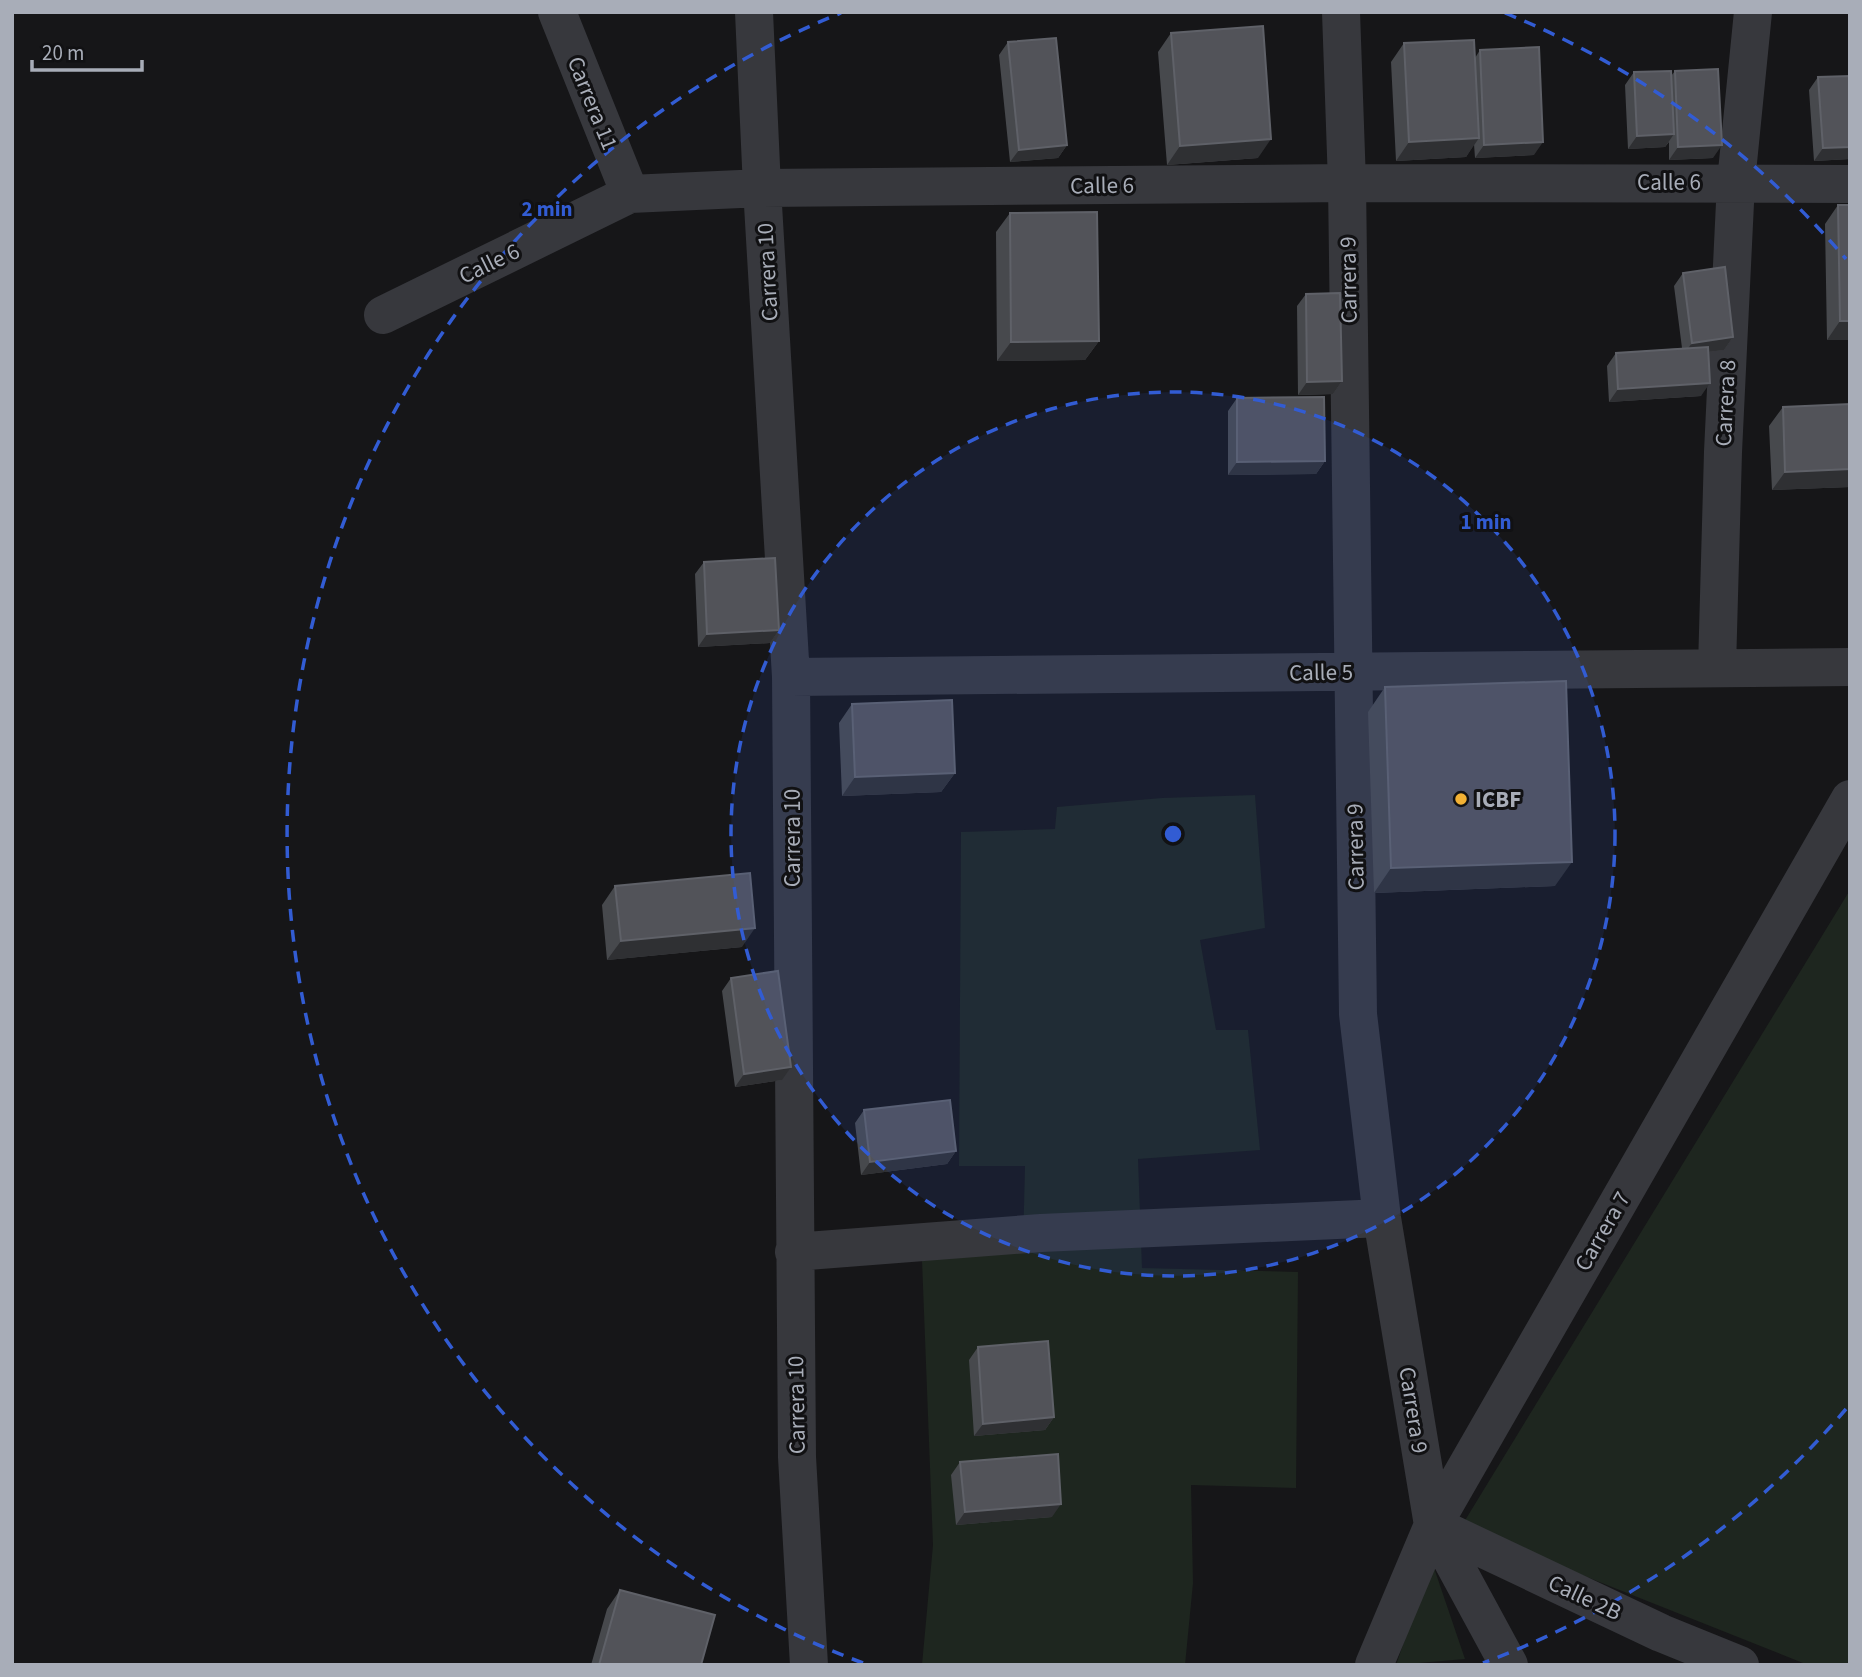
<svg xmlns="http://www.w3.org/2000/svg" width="1862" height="1677" viewBox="0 0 1862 1677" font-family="'Source Sans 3',sans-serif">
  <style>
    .green { fill: #1e261f }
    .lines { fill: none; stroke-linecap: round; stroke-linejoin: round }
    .minor { stroke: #37383d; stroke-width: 38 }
    .wall { fill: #47494d }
    .shaded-wall { fill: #2f3033 }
    .building { fill: #525359; stroke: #5f6168; stroke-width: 2 }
    .ring { fill: none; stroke: #325cd3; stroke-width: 3.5; stroke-dasharray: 12 9 }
    .poi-dot { fill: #f2b134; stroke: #111113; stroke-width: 2.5 }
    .labels { text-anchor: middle; stroke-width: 6; stroke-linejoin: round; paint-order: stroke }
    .street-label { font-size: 23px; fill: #a8adb8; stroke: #111113 }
    .poi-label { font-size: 23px; font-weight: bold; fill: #a8adb8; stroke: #111113; text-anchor: start }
    .centre { fill: #325cd3; stroke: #111113; stroke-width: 3.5 }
    .ring-label { font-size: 21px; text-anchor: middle; font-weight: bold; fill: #325cd3; stroke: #111113; stroke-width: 6; stroke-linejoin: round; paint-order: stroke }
  </style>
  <rect width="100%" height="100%" fill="#161618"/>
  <!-- green -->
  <path class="green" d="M1255 795 1265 928 1200 940 1216 1030H1248L1260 1150 1138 1159 1142 1268 1298 1272 1296 1488 1191 1485 1193 1583 1185 1665H922L933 1545 922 1260 1023 1246 1025 1166H959L961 832 1055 829 1057 807 1162 798Z
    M1850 890V1665H1808L1461 1527Z
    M1432 1562 1465 1659 1396 1665Z"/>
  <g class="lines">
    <!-- minor -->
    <path class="minor" d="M557 12 630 194
      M754 12 762 188 791 677 797 1457 809 1665
      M1341 12 1347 183 1358 1014 1382 1218 1433 1525 1509 1665
      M383 315 630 194 762 188 1347 183 1850 184
      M1717 668 1723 452 1736 182 1753 12
      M791 677 1850 667
      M794 1252 1041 1233 1382 1218
      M1433 1525 1661 1633 1740 1665
      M1374 1665 1433 1525 1850 799"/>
  </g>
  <!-- wall -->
  <path class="wall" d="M1171 33 1258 158 1167 165 1158 52Z
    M1008 42 1067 145 1058 158 1010 162 999 55Z
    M1404 43 1475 58 1480 50 1534 155 1475 158 1474 144 1466 157 1396 161 1391 62Z
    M1675 71 1713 158 1669 160V142L1665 147 1628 149 1625 85 1634 72 1671 76Z
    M1850 76V159L1814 161 1809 90 1818 77Z
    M1838 205H1850V340H1827L1825 224Z
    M1010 213 1099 341 1085 360 997 361 996 232Z
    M1683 273 1733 337 1724 350 1708 352 1701 396 1609 402 1607 366 1616 353 1682 348 1674 286Z
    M1306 294 1342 381 1333 394 1298 395 1297 306Z
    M1237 398 1325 461 1316 474 1228 475V411Z
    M1850 404V487L1772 490 1769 426 1783 407Z
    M704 562 779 630 770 643 698 647 695 574Z
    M1385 687 1555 886 1374 893 1368 712Z
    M852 704 955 773 941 792 842 796 839 723Z
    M615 886 742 947 607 960 602 905Z
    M731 978 782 1080 735 1087 722 991Z
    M864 1110 956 1151 947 1164 861 1175 855 1123Z
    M978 1347 1054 1417 1045 1430 974 1436 969 1360Z
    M960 1462 1052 1517 956 1525 951 1475Z
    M620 1590 701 1665H591L607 1609Z"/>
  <!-- shaded-wall -->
  <path class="shaded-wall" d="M1674 134 1665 147 1628 149 1637 136Z
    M1479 138 1466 157 1396 161 1409 142Z
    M1271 139 1258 158 1167 165 1180 146Z
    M1543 142 1534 155 1475 158 1484 145Z
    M1067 145 1058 158 1010 162 1019 150Z
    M1722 145 1713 158 1669 160 1678 147Z
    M1850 147V159L1814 161 1823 148Z
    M1840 321H1850V340H1827Z
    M1733 337 1724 350 1683 355 1692 343Z
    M1099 341 1085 360 997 361 1011 342Z
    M1342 381 1333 394 1298 395 1307 382Z
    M1710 383 1701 396 1609 402 1618 389Z
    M1325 461 1316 474 1228 475 1237 462Z
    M1850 469V487L1772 490 1785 472Z
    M779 630 770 643 698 647 707 634Z
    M955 773 941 792 842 796 855 777Z
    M1572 862 1555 886 1374 893 1391 868Z
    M755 928 742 947 607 960 621 941Z
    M791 1067 782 1080 735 1087 744 1074Z
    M956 1151 947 1164 861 1175 870 1162Z
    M1054 1417 1045 1430 974 1436 983 1424Z
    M1061 1504 1052 1517 956 1525 965 1512Z"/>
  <!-- building -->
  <path class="building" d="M1263 26 1271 139 1180 146 1171 33Z
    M1056 38 1067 145 1019 150 1008 42Z
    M1474 40 1479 138 1409 142 1404 43Z
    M1539 47 1543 142 1484 145 1480 50Z
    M1718 69 1722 145 1678 147 1675 71Z
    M1671 71 1674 134 1637 136 1634 72Z
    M1850 76V147L1823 148 1818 77Z
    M1838 205H1850V321H1840Z
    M1097 212 1099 341 1011 342 1010 213Z
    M1725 267 1733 337 1692 343 1683 273Z
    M1340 293 1342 381 1307 382 1306 294Z
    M1708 347 1710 383 1618 389 1616 353Z
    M1324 397 1325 461 1237 462V398Z
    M1850 404V469L1785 472 1783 407Z
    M775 558 779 630 707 634 704 562Z
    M1566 681 1572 862 1391 868 1385 687Z
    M952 700 955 773 855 777 852 704Z
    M750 873 755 928 621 941 615 886Z
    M778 971 791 1067 744 1074 731 978Z
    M950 1100 956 1151 870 1162 864 1110Z
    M1048 1341 1054 1417 983 1424 978 1347Z
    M1058 1454 1061 1504 965 1512 960 1462Z
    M620 1590 715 1615 701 1665H599Z"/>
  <!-- distance rings -->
  <circle cx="1173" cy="834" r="442" fill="#325cd3" fill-opacity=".12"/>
  <g class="ring">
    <circle cx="1173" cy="834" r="442"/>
    <path d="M1846 1409A885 885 0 0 1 1483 1663M863 1663A885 885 0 0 1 841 13M1505 13A885 885 0 0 1 1846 259"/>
  </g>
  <!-- markers -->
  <circle class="poi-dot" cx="1461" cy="799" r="7"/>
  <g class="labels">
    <!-- street labels -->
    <g class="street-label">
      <text transform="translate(593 103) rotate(68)" y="8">Carrera 11</text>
      <text x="1669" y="190">Calle 6</text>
      <text transform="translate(1102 185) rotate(-1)" y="8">Calle 6</text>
      <text transform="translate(489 263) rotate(-26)" y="8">Calle 6</text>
      <text transform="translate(767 272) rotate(-93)" y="8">Carrera 10</text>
      <text transform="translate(1348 280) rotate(-91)" y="8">Carrera 9</text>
      <text transform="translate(1725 403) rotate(-87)" y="8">Carrera 8</text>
      <text transform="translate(1321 672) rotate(-1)" y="8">Calle 5</text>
      <text transform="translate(792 838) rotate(-90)" y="8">Carrera 10</text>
      <text transform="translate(1355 847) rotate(-91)" y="8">Carrera 9</text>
      <text transform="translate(1602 1231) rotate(-60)" y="8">Carrera 7</text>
      <text transform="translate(796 1405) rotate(-91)" y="8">Carrera 10</text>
      <text transform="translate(1414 1410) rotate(81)" y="8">Carrera 9</text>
      <text transform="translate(1585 1597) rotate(25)" y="8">Calle 2B</text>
    </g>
    <!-- poi labels -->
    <g class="poi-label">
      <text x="1475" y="807">ICBF</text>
    </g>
  </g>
  <circle cx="1173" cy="834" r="10" class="centre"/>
  <g class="ring-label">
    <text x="547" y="216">2 min</text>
    <text x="1486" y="529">1 min</text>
  </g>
  <!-- border -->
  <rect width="1862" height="1677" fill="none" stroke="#a8adb8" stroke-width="28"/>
  <!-- scale -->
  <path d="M32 60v10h110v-10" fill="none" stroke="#a8adb8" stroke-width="3.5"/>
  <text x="42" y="60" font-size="21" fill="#a8adb8" stroke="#111113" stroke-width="5" paint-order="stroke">20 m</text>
</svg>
